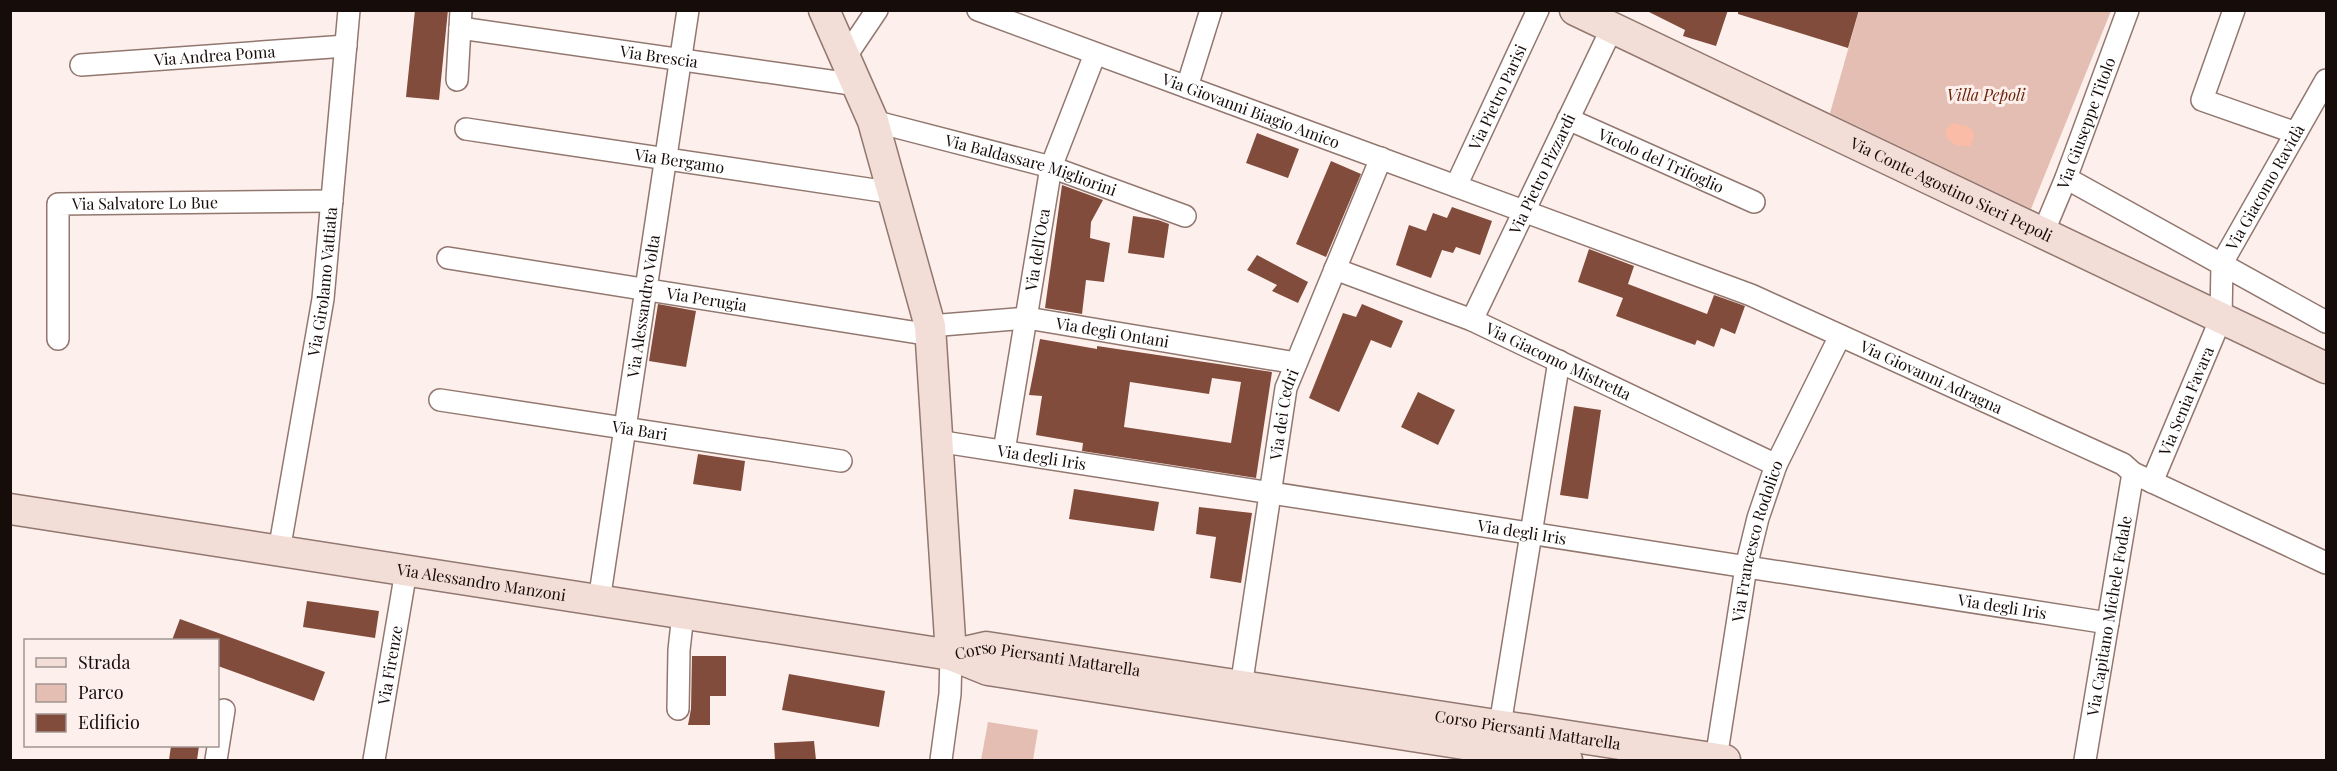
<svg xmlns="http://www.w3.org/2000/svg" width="2337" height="771" viewBox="0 0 2337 771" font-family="'Playfair Display',serif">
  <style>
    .green { fill: #e4beb2 }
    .water { fill: #fabba7 }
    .building { fill: #824c3c; fill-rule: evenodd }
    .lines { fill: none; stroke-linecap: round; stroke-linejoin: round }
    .minor-casing { stroke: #92776f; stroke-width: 24 }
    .secondary-casing { stroke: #92776f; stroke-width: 33 }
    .minor { stroke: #fff; stroke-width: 21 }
    .secondary { stroke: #f3ddd7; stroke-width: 30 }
    .labels { text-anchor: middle; stroke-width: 6; stroke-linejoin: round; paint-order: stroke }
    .street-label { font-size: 16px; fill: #160c09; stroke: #fdf0ec }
    .park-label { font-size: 16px; font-style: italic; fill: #6a2209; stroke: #fdf0ec }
  </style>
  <rect width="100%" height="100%" fill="#fdf0ec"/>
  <!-- green -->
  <path class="green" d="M1859 11H2111L2031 209 1830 113Z
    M988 722 1038 730 1033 760H981Z"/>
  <!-- water -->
  <path class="water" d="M1953 123 1970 127C1975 134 1975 139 1970 146 1958 147 1951 145 1945 134L1947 128Z"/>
  <!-- building -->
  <path class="building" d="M415 10H448L439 100 406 97Z
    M1645 10H1728L1716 46 1683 36 1685 30Z
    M1738 10H1859L1848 48 1738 14Z
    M1257 133 1299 149 1288 178 1246 163Z
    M1331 161 1361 174 1326 257 1296 244Z
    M1062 185 1103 200 1091 222 1090 238 1110 243 1104 282 1086 280 1082 314 1045 308Z
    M1452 207 1492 221 1480 255 1456 247 1453 253 1442 250 1431 278 1396 265 1409 225 1426 231 1433 213 1447 218Z
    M1133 216 1158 220 1169 224 1164 258 1128 253Z
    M1589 249 1634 266 1628 284 1707 314 1714 295 1745 306 1735 334 1721 328 1714 347 1697 340 1695 345 1616 316 1623 298 1578 282Z
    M1257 255 1308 282 1298 303 1272 291 1277 285 1247 270Z
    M658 304 696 311 686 367 649 361Z
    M1362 304 1403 321 1391 348 1371 340 1339 412 1309 398 1343 313 1356 317Z
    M1040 339 1097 349V346L1272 372 1256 478 1082 451 1083 443 1036 435 1042 396 1029 395ZM1212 378 1241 382 1231 443 1124 427 1130 382 1209 394Z
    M1418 392 1455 410 1438 445 1401 427Z
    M1574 406 1601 410 1588 499 1560 495Z
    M698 454 745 461 741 491 693 484Z
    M1074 489 1159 502 1154 531 1069 519Z
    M1199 507 1252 513 1241 583 1210 578 1216 537 1196 534Z
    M307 601 379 611 375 638 303 627Z
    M180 619 325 672 314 701 218 666V640H172Z
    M692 656H726V696H710V725H688L691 709Z
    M789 674 885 691 879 727 782 710Z
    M814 741 816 760H775L774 743Z
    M171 746H199L197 760H169Z"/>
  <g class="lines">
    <!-- minor casing -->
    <g class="minor-casing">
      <g id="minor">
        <path id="s1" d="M978 10 1751 295 2123 464 2133 473 2326 563"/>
        <path d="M2234 10 2202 100 2296 133"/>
        <path id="s2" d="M460 28 858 85"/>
        <path d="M846 56 877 10"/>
        <path id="s3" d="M81 65 346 46"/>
        <path d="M457 80 461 10"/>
        <path d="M1187 87 1211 10"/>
        <path id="s4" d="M1568 119 1754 202"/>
        <path id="s5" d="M873 121 1051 167 1185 216"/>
        <path id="s6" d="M466 129 895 193"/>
        <path d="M2066 178 2326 322"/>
        <path id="s7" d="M1456 186 1538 10"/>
        <path id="s8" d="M2043 233 2066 178 2128 10"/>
        <path id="s9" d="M448 258 931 335"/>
        <path id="s10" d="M1335 269 1472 320 1776 465"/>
        <path id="s11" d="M1472 320 1612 28"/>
        <path id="s12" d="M930 326 1027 318 1296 363"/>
        <path id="s13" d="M58 339V204L332 201"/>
        <path id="s14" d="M440 400 841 461"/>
        <path id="s15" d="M937 441 2108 623"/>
        <path id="s16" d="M1004 451 1051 167 1095 54"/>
        <path id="s17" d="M2152 482 2221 318 2222 263 2326 80"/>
        <path id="s18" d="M279 551 323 299 349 10"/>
        <path id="s19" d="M599 601 688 10"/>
        <path id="s20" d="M1241 687 1286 388 1381 158"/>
        <path d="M678 709 679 650 683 614"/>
        <path d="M1500 725 1559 361"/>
        <path id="s21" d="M1716 759 1746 567 1758 518 1776 465 1840 336"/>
        <path d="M216 760 224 710"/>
        <path id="s22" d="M374 760 406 571"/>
        <path d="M941 760 950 694 951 655"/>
        <path id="s23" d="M2085 760 2133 473"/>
      </g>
    </g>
    <!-- secondary casing -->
    <g class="secondary-casing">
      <g id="secondary">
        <path d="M824 10 873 121 930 326 951 655"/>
        <path id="s24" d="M1575 10 2326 368"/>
        <path id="s25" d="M10 509 951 655 988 670 1567 760"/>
        <path id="s26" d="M951 655 986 647 1725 760"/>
      </g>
    </g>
    <!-- minor -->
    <use href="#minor" class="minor"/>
    <!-- secondary -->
    <use href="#secondary" class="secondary"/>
  </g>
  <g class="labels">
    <!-- street labels -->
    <g class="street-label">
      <text dy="6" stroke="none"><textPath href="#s3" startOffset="134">Via Andrea Poma</textPath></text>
      <text dy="6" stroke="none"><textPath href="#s2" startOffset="201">Via Brescia</textPath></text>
      <text dy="6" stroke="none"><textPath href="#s7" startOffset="98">Via Pietro Parisi</textPath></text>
      <text dy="6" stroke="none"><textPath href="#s1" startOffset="291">Via Giovanni Biagio Amico</textPath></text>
      <text dy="6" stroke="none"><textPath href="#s8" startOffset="118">Via Giuseppe Titolo</textPath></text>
      <text dy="6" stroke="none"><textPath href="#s6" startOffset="216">Via Bergamo</textPath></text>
      <text dy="6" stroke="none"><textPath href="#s4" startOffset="102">Vicolo del Trifoglio</textPath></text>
      <text dy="6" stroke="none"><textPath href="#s5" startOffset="164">Via Baldassare Migliorini</textPath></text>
      <text dy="6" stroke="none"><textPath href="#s11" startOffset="162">Via Pietro Pizzardi</textPath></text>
      <text dy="6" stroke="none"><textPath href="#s17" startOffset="320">Via Giacomo Ravidà</textPath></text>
      <text dy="6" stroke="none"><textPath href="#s24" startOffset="417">Via Conte Agostino Sieri Pepoli</textPath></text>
      <text dy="6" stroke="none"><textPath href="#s13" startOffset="222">Via Salvatore Lo Bue</textPath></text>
      <text dy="6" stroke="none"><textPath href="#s16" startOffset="204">Via dell'Oca</textPath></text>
      <text dy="6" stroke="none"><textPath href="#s18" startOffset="273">Via Girolamo Vattiata</textPath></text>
      <text dy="6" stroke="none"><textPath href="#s9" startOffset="262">Via Perugia</textPath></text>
      <text dy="6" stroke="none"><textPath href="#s19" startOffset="298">Via Alessandro Volta</textPath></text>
      <text dy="6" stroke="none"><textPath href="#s12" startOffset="184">Via degli Ontani</textPath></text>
      <text dy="6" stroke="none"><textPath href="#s10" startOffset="242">Via Giacomo Mistretta</textPath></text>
      <text dy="6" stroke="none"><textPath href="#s1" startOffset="1022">Via Giovanni Adragna</textPath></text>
      <text dy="6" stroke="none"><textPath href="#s17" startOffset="88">Via Senia Favara</textPath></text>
      <text dy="6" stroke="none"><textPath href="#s20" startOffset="276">Via dei Cedri</textPath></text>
      <text dy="6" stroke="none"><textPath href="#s14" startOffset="202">Via Bari</textPath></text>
      <text dy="6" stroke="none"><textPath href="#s15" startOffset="106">Via degli Iris</textPath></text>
      <text dy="6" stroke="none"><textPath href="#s15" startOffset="592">Via degli Iris</textPath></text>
      <text dy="6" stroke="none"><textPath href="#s21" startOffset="222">Via Francesco Rodolico</textPath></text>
      <text dy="6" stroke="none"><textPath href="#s25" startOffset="477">Via Alessandro Manzoni</textPath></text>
      <text dy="6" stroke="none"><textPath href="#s15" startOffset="1078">Via degli Iris</textPath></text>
      <text dy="6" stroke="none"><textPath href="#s23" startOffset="146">Via Capitano Michele Fodale</textPath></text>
      <text dy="6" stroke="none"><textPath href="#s26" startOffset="98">Corso Piersanti Mattarella</textPath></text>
      <text dy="6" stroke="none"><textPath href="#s22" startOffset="96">Via Firenze</textPath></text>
      <text dy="6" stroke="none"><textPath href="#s26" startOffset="584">Corso Piersanti Mattarella</textPath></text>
    </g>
    <!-- park labels -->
    <g class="park-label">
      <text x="1986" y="101">Villa Pepoli</text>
    </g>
  </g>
  <!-- border -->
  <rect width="2337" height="771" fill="none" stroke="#160c09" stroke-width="24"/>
  <!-- legend -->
  <rect x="24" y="639" width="195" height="108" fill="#fdf0ec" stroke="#a19591" stroke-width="1.5"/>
  <rect x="36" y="658" width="30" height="9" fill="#f3ddd7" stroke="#a19591" stroke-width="1.5"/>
  <text x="78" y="669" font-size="18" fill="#160c09">Strada</text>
  <rect x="36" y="684" width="30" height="18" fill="#e4beb2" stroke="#a19591" stroke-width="1.5"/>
  <text x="78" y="699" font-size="18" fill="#160c09">Parco</text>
  <rect x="36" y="714" width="30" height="18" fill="#824c3c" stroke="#a19591" stroke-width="1.5"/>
  <text x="78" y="729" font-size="18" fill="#160c09">Edificio</text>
</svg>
